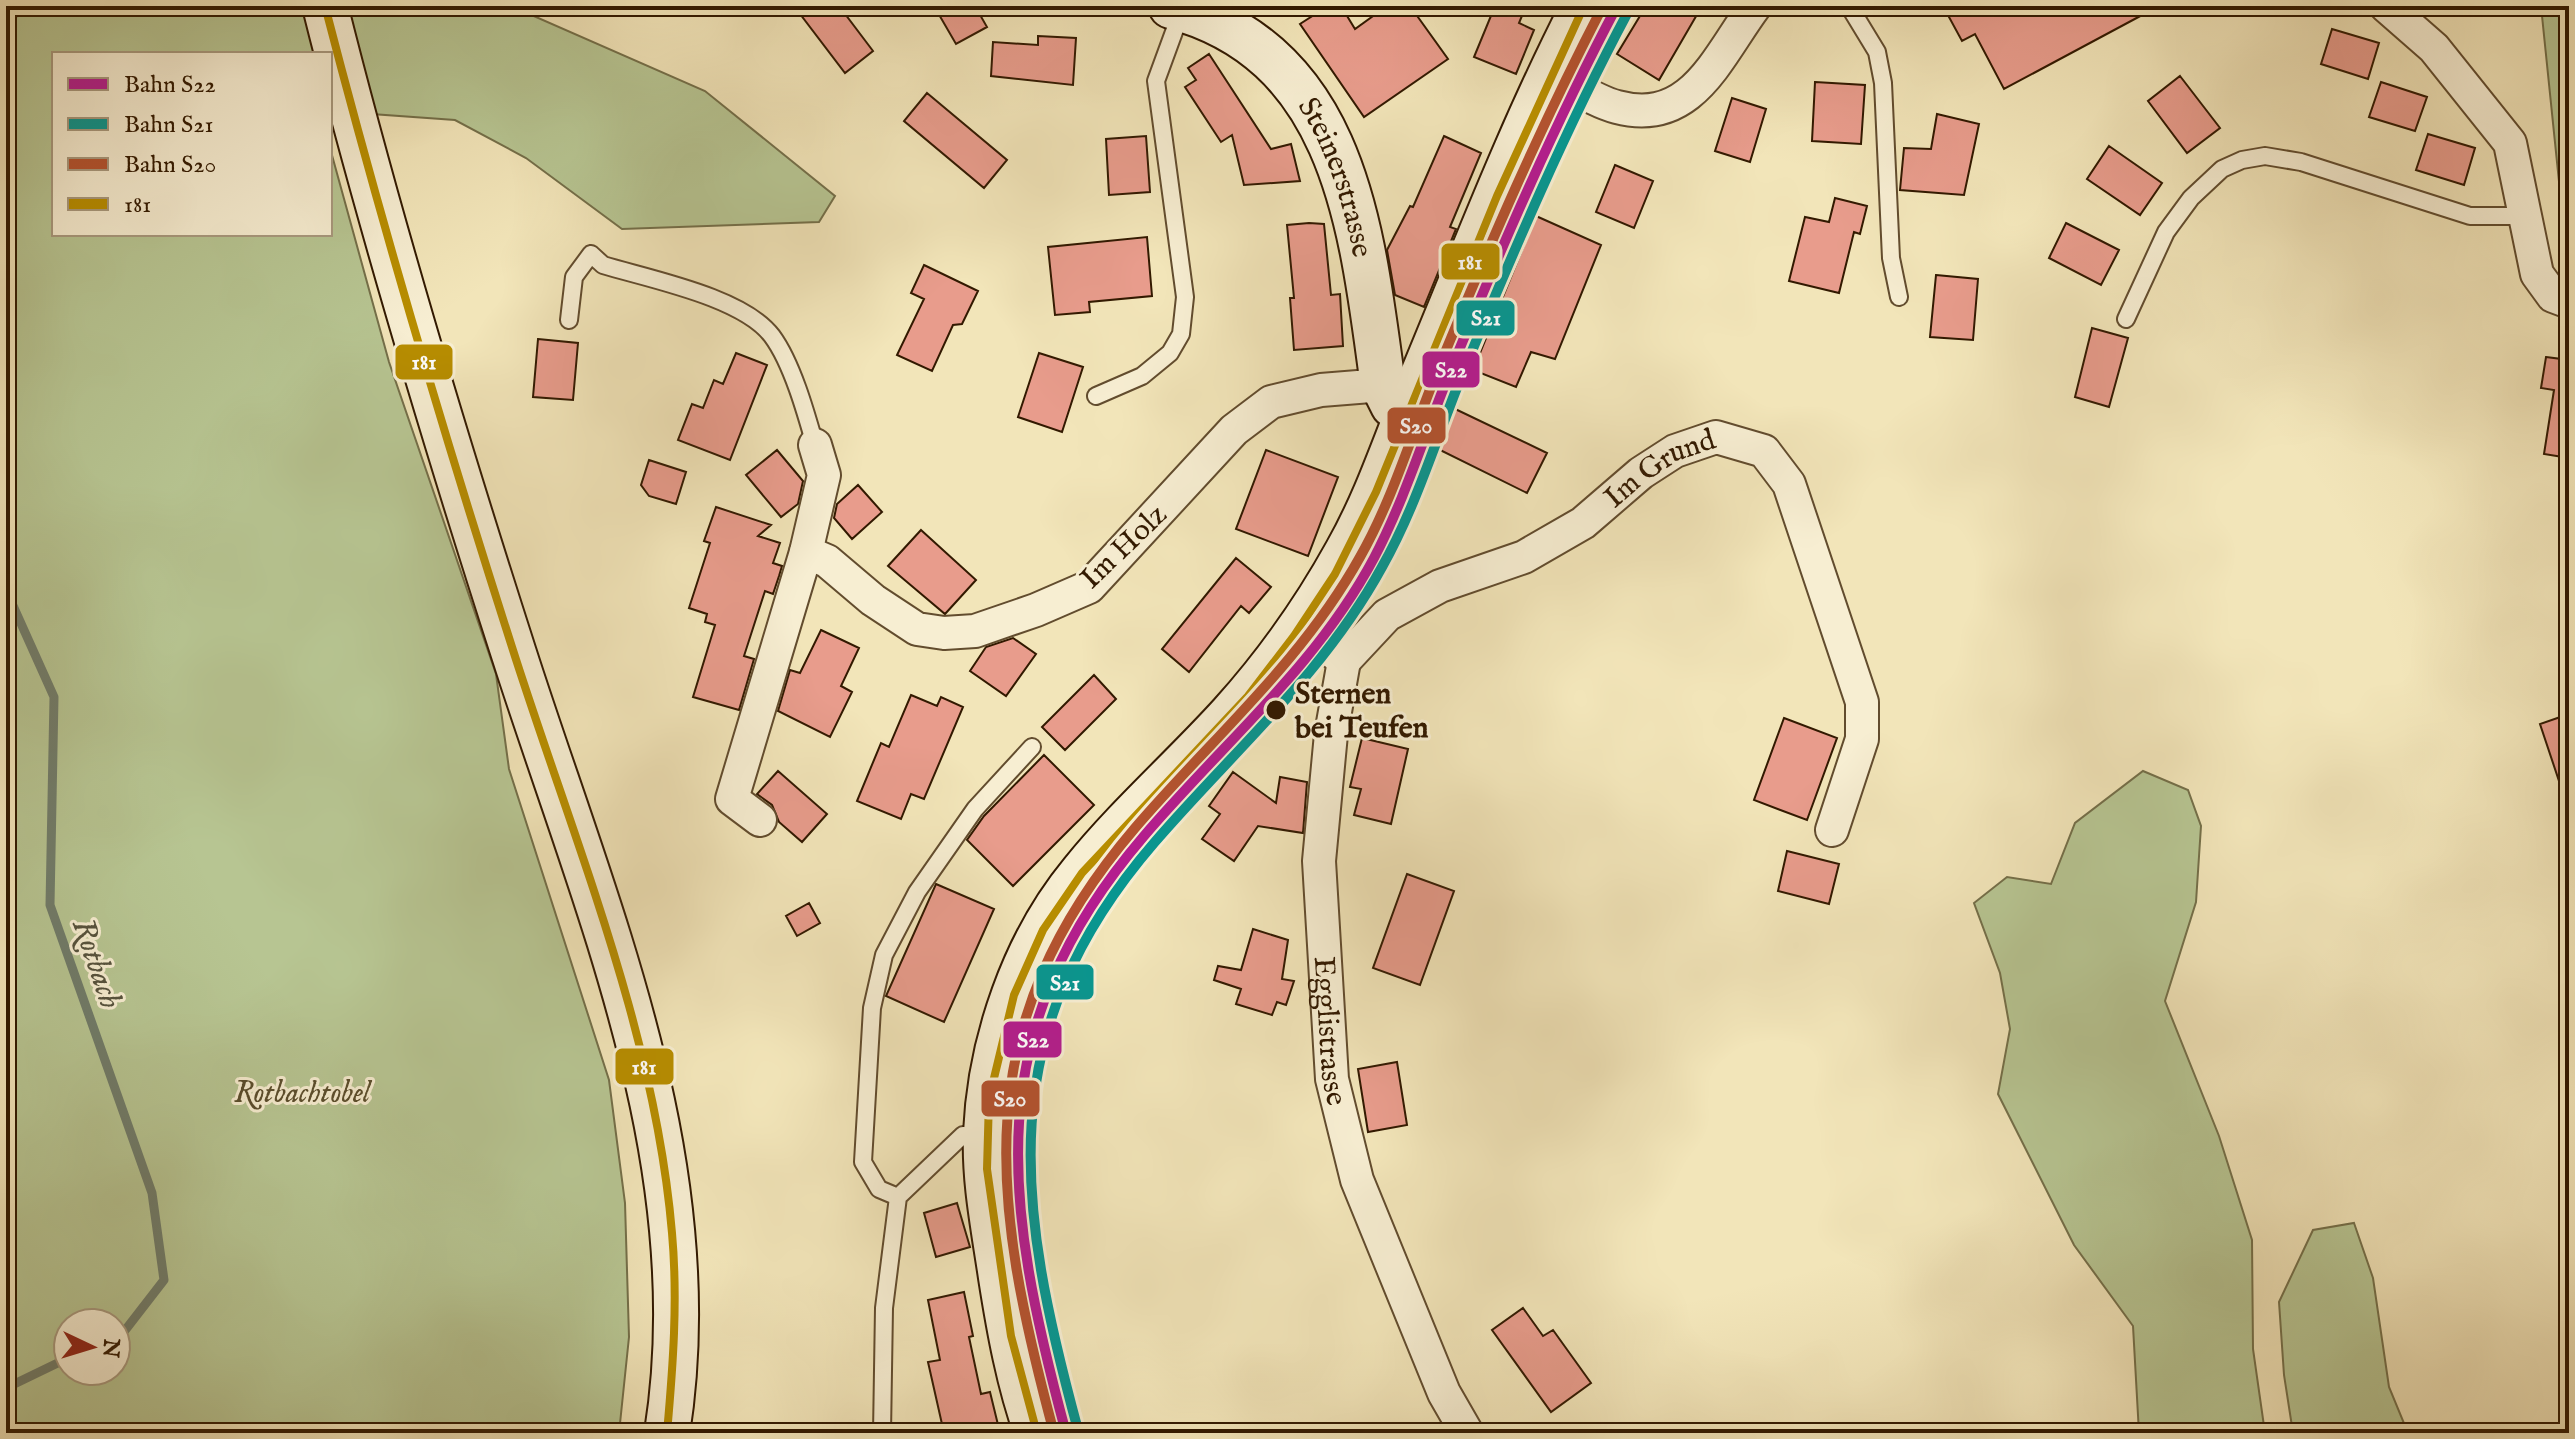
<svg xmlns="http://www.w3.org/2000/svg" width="2575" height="1439" viewBox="0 0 2575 1439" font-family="'IM FELL English',serif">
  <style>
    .green { fill: #b7c592; stroke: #746f49; stroke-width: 2; fill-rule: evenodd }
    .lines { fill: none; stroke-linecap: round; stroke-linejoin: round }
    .stream { stroke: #717d6b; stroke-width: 9 }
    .building { fill: #e89c8c; stroke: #321900; stroke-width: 2 }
    .lane-casing { stroke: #624c2e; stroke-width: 20 }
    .street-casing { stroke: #624c2e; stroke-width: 36 }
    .secondary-casing { stroke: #321900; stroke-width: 48 }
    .lane { stroke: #f7eed2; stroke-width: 16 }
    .street { stroke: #f7eed2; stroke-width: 32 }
    .secondary { stroke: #f7eed2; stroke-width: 44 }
    .bus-1-casing { stroke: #f7eed2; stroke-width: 14 }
    .bus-1 { stroke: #b78d00; stroke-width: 8 }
    .rail-1-casing { stroke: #f7eed2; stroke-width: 16 }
    .rail-2-casing { stroke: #f7eed2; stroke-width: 16 }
    .rail-3-casing { stroke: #f7eed2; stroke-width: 16 }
    .rail-1 { stroke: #b41d8e; stroke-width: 10 }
    .rail-2 { stroke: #089690; stroke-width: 10 }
    .rail-3 { stroke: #b4532f; stroke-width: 10 }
    .stop-dot { fill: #321900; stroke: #f7eed2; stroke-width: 3 }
    .labels { text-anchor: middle; stroke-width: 6; stroke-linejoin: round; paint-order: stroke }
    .street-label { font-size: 30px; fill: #321900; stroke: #f7eed2 }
    .stop-label { font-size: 30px; font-weight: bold; fill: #321900; stroke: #f7eed2; text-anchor: start }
    .park-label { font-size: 30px; font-style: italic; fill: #5a4d2c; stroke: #f7eed2 }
    .water-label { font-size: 32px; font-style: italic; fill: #57533e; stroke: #f7eed2 }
    .line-badge { stroke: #f7eed2; stroke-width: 3 }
    .badge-label { font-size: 22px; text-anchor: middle; font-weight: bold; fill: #fff }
  </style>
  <rect width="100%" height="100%" fill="#f2e5b9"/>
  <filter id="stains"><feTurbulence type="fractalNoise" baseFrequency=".0025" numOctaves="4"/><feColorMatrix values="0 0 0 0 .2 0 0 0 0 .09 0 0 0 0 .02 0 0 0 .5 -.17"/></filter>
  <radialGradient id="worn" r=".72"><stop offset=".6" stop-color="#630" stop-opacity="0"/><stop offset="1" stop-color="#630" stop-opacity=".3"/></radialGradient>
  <!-- green -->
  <path class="green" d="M6 6H511L705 91 835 196 819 222 622 229 526 158 455 120 330 111V54H54V234H330V148L389 362 496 674 509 769 609 1080 625 1203 629 1337 619 1433H6ZM68 1323H116V1371H68Z
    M2541 6H2569V241L2565 240Z
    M2143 771 2188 790 2201 826 2196 902 2165 1001 2219 1136 2252 1240 2253 1349 2265 1433H2139L2133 1326 2074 1245 1998 1094 2010 1029 2000 973 1974 903 2007 877 2051 884 2075 823Z
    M2354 1223 2373 1278 2389 1387 2408 1433H2293L2284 1375 2279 1302 2313 1230Z"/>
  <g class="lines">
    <!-- stream -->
    <path class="stream" d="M6 16 41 6
      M6 590 54 697 50 905 152 1193 164 1280 123 1333 116 1337
      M6 1388 68 1358"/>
  </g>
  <!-- building -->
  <path class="building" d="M794 6H839L873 51 845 73Z
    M934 6H975L987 27 956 44Z
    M1328 6H1341L1355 29 1387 6H1410L1448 59 1364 117 1300 24Z
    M1495 6H1526L1519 23 1534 30 1516 74 1474 57Z
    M1646 6H1702L1659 80 1617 54Z
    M1943 6H2159L2004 89 1975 34 1962 41Z
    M2332 29 2379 43 2368 79 2321 64Z
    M1038 36 1076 38 1073 85 991 76 993 42 1038 45Z
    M1209 54 1271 149 1291 144 1300 181 1244 185 1232 135 1221 142 1185 87 1196 80 1188 68Z
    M2180 76 2220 128 2187 153 2148 101Z
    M1815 82 1865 85 1861 144 1812 141Z
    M2381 82 2427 97 2415 131 2369 117Z
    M927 93 1007 160 984 188 904 121Z
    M1732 98 1766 109 1750 162 1715 151Z
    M1937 114 1979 124 1964 195 1900 190 1904 148 1931 149Z
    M2428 134 2475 148 2464 185 2416 170Z
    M1146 136 1150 192 1109 195 1106 139Z
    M1444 136 1481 153 1450 227 1456 229 1424 307 1395 295 1387 250 1410 206 1413 207Z
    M2109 146 2162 183 2140 215 2087 179Z
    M1615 165 1653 181 1634 228 1596 212Z
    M1835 198 1867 206 1860 234 1854 232 1839 293 1789 281 1805 217 1829 222Z
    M1536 216 1601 245 1555 359 1531 352 1516 387 1473 370Z
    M1309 223 1324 224 1331 295 1340 294 1343 346 1294 350 1290 298H1294L1287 225Z
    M2066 223 2119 250 2101 285 2049 258Z
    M1147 237 1152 296 1089 302 1090 312 1055 315 1048 247Z
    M924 265 978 291 962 324 953 325 932 371 897 355 924 299 911 293Z
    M1936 275 1978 279 1973 340 1930 337Z
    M2092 328 2128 338 2109 407 2075 397Z
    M538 339 578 343 573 400 533 397Z
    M736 353 767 365 730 460 678 440 692 404 703 408 714 380 723 384Z
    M1039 353 1083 367 1062 432 1018 417Z
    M2546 357 2569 360V458L2544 454 2554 390 2541 388Z
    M1451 407 1547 453 1527 493 1432 446Z
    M777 450 803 481 798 504 781 517 746 475Z
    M1266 450 1338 477 1308 556 1236 529Z
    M649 460 686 472 676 504 649 496 641 485Z
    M858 485 882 512 852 539 834 518 837 504Z
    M716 507 771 525 758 536 780 543 773 563 782 566 779 576 773 594 765 591 744 656 754 659 739 710 693 697 715 625 705 622 707 614 689 608 710 543 704 541Z
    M921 530 976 580 945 614 888 566Z
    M1236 558 1271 587 1249 613 1241 606 1189 672 1162 649Z
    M821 630 859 648 841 686 852 692 830 737 778 711 790 670 800 673Z
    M1013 638 1036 654 1006 696 970 671 986 647Z
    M1094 675 1116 699 1065 750 1042 727Z
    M911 695 937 706 941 697 963 707 924 799 911 794 901 819 857 801 881 743 889 747Z
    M2569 714V798L2565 799 2540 724Z
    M1784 718 1837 738 1807 820 1754 800Z
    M1362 738 1408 749 1391 824 1354 815 1361 789 1350 787Z
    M1044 755 1094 805 1013 886 967 840 984 816Z
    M778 771 827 814 802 842 779 822 772 805 757 794Z
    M1233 772 1276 803 1280 777 1307 782 1303 833 1258 826 1234 861 1202 839 1220 814 1209 806Z
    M1787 851 1839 864 1829 904 1778 891Z
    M1407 874 1454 891 1420 985 1373 968Z
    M936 884 994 909 944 1022 886 996Z
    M809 903 820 923 797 936 786 916Z
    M1253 929 1288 940 1282 979 1294 981 1286 1005 1277 1002 1272 1015 1236 1004 1241 989 1214 980 1218 966 1241 970Z
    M1397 1062 1407 1125 1368 1132 1358 1069Z
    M957 1203 970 1247 936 1257 924 1213Z
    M964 1292 973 1336 969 1337 981 1394 990 1392 1000 1433H944L928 1362 940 1360 928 1300Z
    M1523 1308 1543 1336 1553 1330 1591 1383 1551 1412 1492 1330Z"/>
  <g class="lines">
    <!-- lane casing -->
    <g class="lane-casing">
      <path id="lane" d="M1849 6 1877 52 1883 83 1891 258 1899 297
        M2126 319 2166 232 2191 198 2222 169 2242 160 2265 156 2301 162 2470 216H2523
        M569 320 574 277 591 254 603 265C649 279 743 297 772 336 792 363 806 413 815 445
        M1096 396 1142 376 1170 353 1181 334 1185 297 1156 81 1182 10
        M898 1197 879 1189 863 1162 872 1008 884 955 917 892 975 809 1032 747
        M882 1433 884 1308 898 1197 963 1135 983 1136"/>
    </g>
    <!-- street casing -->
    <g class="street-casing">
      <g id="street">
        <path d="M2386 6 2434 48 2510 143 2537 274 2553 296 2569 302"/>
        <path d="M1549 74C1570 84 1594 101 1617 107 1692 127 1717 57 1755 6"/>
        <path d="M806 552 827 561 873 600 917 629 944 633 975 631 1036 610 1089 587 1234 430 1271 402 1321 390 1383 385"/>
        <path d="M1302 626 1344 661"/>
        <path id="s1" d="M1344 661 1387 615 1440 586 1524 557 1583 523 1641 473 1675 451 1716 437 1764 451 1789 484 1862 702V739L1832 830"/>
        <path id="s2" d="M1344 661 1331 734 1319 861 1332 1079 1357 1180 1444 1393 1467 1433"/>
        <path d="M760 820 732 799 806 552 824 475 815 445"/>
      </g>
    </g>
    <!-- secondary casing -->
    <g class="secondary-casing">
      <g id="secondary">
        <path d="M325 6C380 225 445 440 514 654 594 904 710 1164 667 1433"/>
        <path id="s3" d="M1171 6C1348 53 1362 234 1383 385L1393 405 1408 411"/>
        <path d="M1037 1433C1019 1384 1009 1328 1001 1277 994 1229 984 1181 986 1133 990 1042 1024 943 1082 873 1128 816 1182 769 1231 715 1276 665 1315 610 1347 552 1376 501 1395 443 1417 389 1471 260 1520 130 1584 6"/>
      </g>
    </g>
    <!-- lane -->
    <use href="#lane" class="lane"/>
    <!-- street -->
    <use href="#street" class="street"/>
    <!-- secondary -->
    <use href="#secondary" class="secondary"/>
    <!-- bus-1 casing -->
    <g class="bus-1-casing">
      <path id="bus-1" d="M325 6C381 222 444 435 512 647 573 839 655 1031 672 1233 678 1300 673 1366 667 1433
        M1037 1433 1011 1336 987 1169 989 1099 1014 995 1043 930 1082 873 1248 696 1294 636 1335 574 1376 492 1497 196 1584 6"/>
    </g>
    <!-- bus-1 -->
    <use href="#bus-1" class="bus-1"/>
    <!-- rail-1 casing -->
    <g class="rail-1-casing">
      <path id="rail-1" d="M1066 1433C1004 1202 977 1031 1144 836 1223 743 1316 667 1374 558 1405 499 1425 433 1450 372 1501 248 1554 125 1617 6"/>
    </g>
    <!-- rail-2 casing -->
    <g class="rail-2-casing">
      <path id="rail-2" d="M1078 1430C1017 1205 990 1033 1154 843 1233 751 1323 675 1382 567 1416 507 1436 439 1462 375 1513 252 1565 130 1628 12"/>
    </g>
    <!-- rail-3 casing -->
    <g class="rail-3-casing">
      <path id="rail-3" d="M1054 1433C991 1199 966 1026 1135 828 1212 738 1301 663 1360 557 1393 499 1412 433 1437 372 1488 248 1541 125 1603 6"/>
    </g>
    <!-- rail-1 -->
    <use href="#rail-1" class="rail-1"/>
    <!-- rail-2 -->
    <use href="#rail-2" class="rail-2"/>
    <!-- rail-3 -->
    <use href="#rail-3" class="rail-3"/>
  </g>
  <!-- markers -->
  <circle class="stop-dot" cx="1276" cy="710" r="11"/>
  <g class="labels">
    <!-- street labels -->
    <g class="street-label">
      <text dy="10" stroke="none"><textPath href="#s3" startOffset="252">Steinerstrasse</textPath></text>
      <text dy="10" stroke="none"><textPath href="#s1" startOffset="376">Im Grund</textPath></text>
      <text transform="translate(1123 546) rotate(-44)" y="10">Im Holz</text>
      <text dy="10" stroke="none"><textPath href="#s2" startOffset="372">Egglistrasse</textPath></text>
    </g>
    <!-- stop labels -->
    <g class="stop-label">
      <text x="1295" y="703">Sternen<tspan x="1295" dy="34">bei Teufen</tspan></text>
    </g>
    <!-- park labels -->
    <g class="park-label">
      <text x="302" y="1102">Rotbachtobel</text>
    </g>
    <!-- water labels -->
    <g class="water-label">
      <text transform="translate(98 963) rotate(71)" y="11">Rotbach</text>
    </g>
  </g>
  <g class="line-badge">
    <rect x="1440" y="242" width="61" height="39" rx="8" fill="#b78d00"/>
    <rect x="1455" y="299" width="61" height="38" rx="8" fill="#089690"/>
    <rect x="394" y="343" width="60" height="38" rx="8" fill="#b78d00"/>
    <rect x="1421" y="350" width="60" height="39" rx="8" fill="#b41d8e"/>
    <rect x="1386" y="406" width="61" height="39" rx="8" fill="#b4532f"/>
    <rect x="1035" y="963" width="60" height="38" rx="8" fill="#089690"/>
    <rect x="1002" y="1020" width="61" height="39" rx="8" fill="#b41d8e"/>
    <rect x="614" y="1047" width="61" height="39" rx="8" fill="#b78d00"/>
    <rect x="980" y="1079" width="61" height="39" rx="8" fill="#b4532f"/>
  </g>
  <g class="badge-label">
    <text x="1470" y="269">181</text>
    <text x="1486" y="325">S21</text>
    <text x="424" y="369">181</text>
    <text x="1451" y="377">S22</text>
    <text x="1416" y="433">S20</text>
    <text x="1065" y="990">S21</text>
    <text x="1033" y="1047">S22</text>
    <text x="644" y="1074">181</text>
    <text x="1010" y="1106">S20</text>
  </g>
  <!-- margin -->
  <rect width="2575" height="1439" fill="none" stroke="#f2e5b9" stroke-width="32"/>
  <rect x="8" y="8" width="2559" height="1423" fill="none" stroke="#321900" stroke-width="4"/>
  <rect x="16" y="16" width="2543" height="1407" fill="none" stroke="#321900" stroke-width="2"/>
  <!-- legend -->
  <rect x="52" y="52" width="280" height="184" fill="#f7eed2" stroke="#a8997e" stroke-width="2"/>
  <rect x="68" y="78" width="40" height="12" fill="#b41d8e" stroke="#a8997e" stroke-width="2"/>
  <text x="124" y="92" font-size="24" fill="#321900">Bahn S22</text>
  <rect x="68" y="118" width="40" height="12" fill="#089690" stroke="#a8997e" stroke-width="2"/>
  <text x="124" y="132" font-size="24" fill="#321900">Bahn S21</text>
  <rect x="68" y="158" width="40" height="12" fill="#b4532f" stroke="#a8997e" stroke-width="2"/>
  <text x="124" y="172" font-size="24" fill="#321900">Bahn S20</text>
  <rect x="68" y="198" width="40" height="12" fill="#b78d00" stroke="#a8997e" stroke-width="2"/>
  <text x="124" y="212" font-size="24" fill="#321900">181</text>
  <!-- north arrow -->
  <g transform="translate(92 1347) rotate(94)"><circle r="38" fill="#f7eed2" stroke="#a8997e" stroke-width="2"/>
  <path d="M0-6L14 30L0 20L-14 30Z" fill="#8f2418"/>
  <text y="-12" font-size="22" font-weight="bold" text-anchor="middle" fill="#321900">N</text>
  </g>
  <rect width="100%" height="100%" filter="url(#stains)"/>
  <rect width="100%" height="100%" fill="url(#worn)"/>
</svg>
